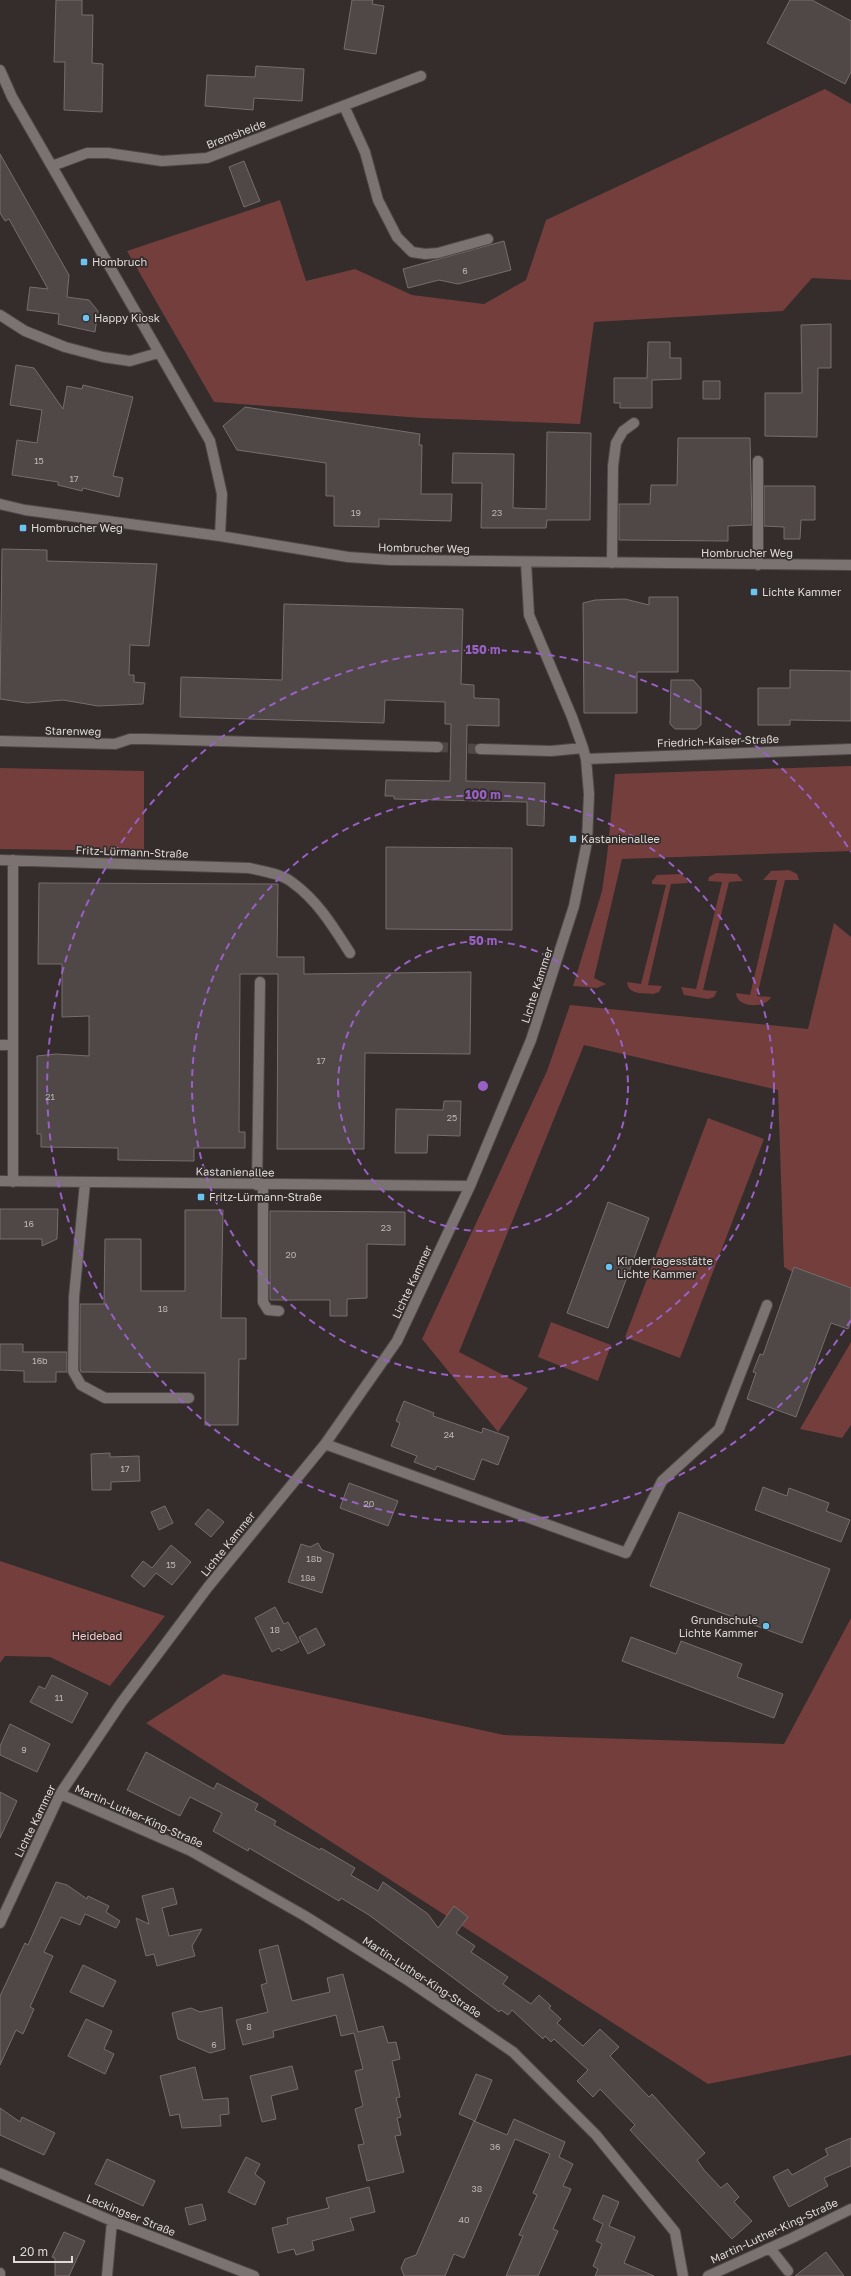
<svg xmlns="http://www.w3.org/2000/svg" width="851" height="2276" viewBox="0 0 851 2276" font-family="'Golos Text',sans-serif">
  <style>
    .green { fill: #733e3c }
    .building { fill: #504847; stroke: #766d6d }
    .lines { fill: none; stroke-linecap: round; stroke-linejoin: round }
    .minor-tunnel { stroke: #4e4746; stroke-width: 10; stroke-dasharray: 10 5; stroke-linecap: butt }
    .minor-casing { stroke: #4e4848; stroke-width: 12 }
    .minor { stroke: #7b7372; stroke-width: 10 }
    .ring { fill: none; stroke: #9960c6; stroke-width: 2; stroke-dasharray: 7 5 }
    .poi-dot { fill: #6ac3f1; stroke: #342d2c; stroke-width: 1.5 }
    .labels { text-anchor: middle; stroke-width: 3.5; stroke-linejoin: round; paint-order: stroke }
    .number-label { font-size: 9px; fill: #bab5b4 }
    .street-label { font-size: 11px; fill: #ded9d8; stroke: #342d2c }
    .poi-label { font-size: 11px; fill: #ded9d8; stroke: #342d2c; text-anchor: start }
    .park-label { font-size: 11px; fill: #f7cac7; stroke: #342d2c }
    .centre { fill: #9960c6; stroke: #342d2c; stroke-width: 2 }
    .ring-label { font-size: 12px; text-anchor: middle; font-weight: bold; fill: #9960c6; stroke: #342d2c; stroke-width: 3.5; stroke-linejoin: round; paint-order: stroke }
  </style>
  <rect width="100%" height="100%" fill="#342d2c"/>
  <!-- green -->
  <path class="green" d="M825 89 851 104V280L812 278 783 311 594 322 580 424 421 418 214 402 127 251 280 200 306 281 355 269 412 295 484 304 526 280 546 220Z
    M851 766V851L622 859 594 978 606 984 597 988 573 986 602 891 607 856 615 774Z
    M0 768 144 771V851L0 849Z
    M789 870 797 874 799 880H785L757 996 771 997C766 1009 736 1008 736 993L750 995 777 880H763L771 871Z
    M716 873 737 874 743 881 729 882 703 990 717 991 714 997 708 999 684 995 681 987 696 989 722 882 708 881 709 877Z
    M681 874 686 878 688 883 671 884 648 985 662 986 659 992 653 994C643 993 628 995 627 982L641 984 666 885 652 884V881L657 875Z
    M834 923 851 937V1308L784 1267 778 1090 584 1045 459 1352 528 1388 498 1432 422 1339 547 1071 570 1005 808 1029Z
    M708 1118 764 1139 680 1358 625 1337Z
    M551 1322 611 1345 598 1381 538 1357Z
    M851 1342V1425L842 1438 800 1429Z
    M0 1561 165 1616 110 1686 50 1657 5 1656 0 1663Z
    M851 1618V2055L708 2084 146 1723 223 1674 504 1735 784 1744Z"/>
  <!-- building -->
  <path class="building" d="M56 0H82V15H93L92 63 103 64 102 112 64 110 65 62H54Z
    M352 0H373L372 4 384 6 376 54 344 49Z
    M790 0H812L851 21V72L845 84 767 43Z
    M256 66 304 69 302 101 254 98 253 110 205 106 207 75 255 77Z
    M0 154 69 275 67 297 89 300 98 311 95 332 58 324 59 314 27 310 30 287 48 289 9 219 5 221 0 213Z
    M244 161 260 201 244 207 229 167Z
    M504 241 511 270 458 284 439 280 408 288 403 269Z
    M831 324V368H818L817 437 765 436V393H802L801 325Z
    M648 342H670V358H681V379L652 380V408H620V403H614V378H647Z
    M16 365 34 368 63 409 67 386 82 389 83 385 133 397 113 476 123 478 119 497 83 488 82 491 58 485V482L12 475 17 440 37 443 42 410 10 405Z
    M703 381H720V399H703Z
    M245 407 420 434 419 445H422L421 494H452L451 521 379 519V527L334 526V496H326V463L237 450 223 426Z
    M547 432 591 433 590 520H547L546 528H481L482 483H452L453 453 514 454 513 508 546 509Z
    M678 438H750L752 525 728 526V541L619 540V504H650L651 485H677Z
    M764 486H815V520H801L800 539H784V527L764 526Z
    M2 549 47 550V561L157 564 149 646 130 645 129 675H134V682L145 683 143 704 98 706 63 700 27 703 0 699Z
    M649 597H678V672H637V713H584L583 603 595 600 625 599 649 605Z
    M284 604 463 609 461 684 474 685V698L499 699V726L467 725 466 781 545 783 544 826 527 825V802L394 799V796H385L386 780 450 781 451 724H445V702L385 700 384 723 180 717 181 677 282 680Z
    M790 670 851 671V721L790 720V725H758V688H790Z
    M671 680H693L701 689V725L696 729H675L670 724Z
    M386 847 512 848V930L386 929Z
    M39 883 278 884 277 957H304V974L471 972 470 1054 365 1053 364 1149H277L278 974H240L239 1132H245V1148H194V1161L118 1160V1148L41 1147V1134H37V1056L56 1054 89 1056V1016L62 1017V964H38Z
    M444 1101H461L460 1136 428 1135 427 1153H395L396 1109 443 1110Z
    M608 1202 649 1218 608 1328 567 1313Z
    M0 1209H58L57 1239 42 1246V1239H0Z
    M185 1210H223L221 1318H246V1359H239L238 1425H205V1373L81 1372 80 1369V1304H104L105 1239H141V1291H185Z
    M270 1211 405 1212V1245L367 1244V1298L347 1299V1316H330V1300H270Z
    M794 1267 851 1288V1321L848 1329 831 1323 796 1417 747 1399 756 1373 753 1372 760 1354 763 1355Z
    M0 1344H23V1352H67V1372H56V1382H24V1371L0 1370Z
    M404 1401 434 1413 433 1416 482 1433 483 1428 509 1437 498 1465 482 1459 474 1480 437 1466 435 1470 414 1462 417 1456 391 1446 400 1423 396 1421Z
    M110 1453V1457L139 1456 140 1481 111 1482V1490H92L91 1454Z
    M349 1483 398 1501 388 1526 340 1508Z
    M763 1487 787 1496 789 1488 829 1503 826 1511 850 1520 841 1542 755 1510Z
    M165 1506 173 1523 159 1530 151 1512Z
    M208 1509 224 1522 211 1537 195 1524Z
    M679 1512 830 1569 802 1643 650 1586Z
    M318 1543 322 1550 334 1554 322 1593 288 1582 301 1544 310 1547Z
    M171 1545 191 1562 172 1585 156 1573 144 1587 131 1576 143 1561 152 1568Z
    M275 1607 284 1624 288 1622 299 1642 281 1651 279 1648 272 1652 255 1618Z
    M316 1628 325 1645 308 1654 299 1637Z
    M631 1637 676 1654 681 1641 742 1664 737 1677 783 1694 774 1718 622 1661Z
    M52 1675 88 1693 72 1723 30 1702 39 1686 45 1689Z
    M10 1724 50 1744 37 1772 0 1755V1746Z
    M146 1752 214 1789 217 1783 258 1804 255 1810 276 1821 274 1825 320 1850 321 1848 355 1868 351 1875 378 1891 383 1882 428 1914 438 1928 454 1906 468 1917 456 1933 475 1946 471 1952 508 1977 503 1984 531 2004 539 1995 551 2006 549 2008 561 2019 557 2023 583 2046 600 2029 619 2047 610 2056 649 2097 652 2094 705 2153 697 2160 704 2170 721 2188 727 2183 739 2197 734 2202 752 2221 732 2239 630 2130 635 2125 600 2089 593 2097 577 2081 588 2070 554 2039 551 2042 545 2036 543 2039 512 2010 508 2015 501 2010 499 2012 369 1915 341 1898 339 1901 249 1848 248 1851 213 1831 222 1813 190 1797 180 1816 127 1790Z
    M0 1792 17 1801 0 1838Z
    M56 1882 67 1885 87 1899 88 1896 109 1906 106 1912 120 1921 116 1928 85 1914 80 1925 61 1917 44 1952 53 1956 30 2007 34 2009 23 2034 16 2030 0 2065V1996L25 1943 28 1945Z
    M173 1888 177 1904 162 1908 169 1936 202 1929 192 1946 195 1956 157 1966 154 1954 146 1956 136 1918 149 1924 142 1896Z
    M278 1945 292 2001 330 1992 327 1978 343 1974 358 2032 383 2026 388 2043 396 2042 400 2059 392 2061 400 2097 396 2098 401 2117 397 2118 401 2135 395 2136 404 2172 367 2181 358 2145 364 2144 355 2109 363 2106 355 2071 363 2069 354 2033 341 2036 336 2015 273 2031 274 2037 243 2045 236 2020 268 2012 261 1985 267 1983 259 1950Z
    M83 1965 116 1981 103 2007 70 1992Z
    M222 2007 225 2049 210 2053 178 2039 172 2013 191 2008 200 2012Z
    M86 2019 112 2031 104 2049 114 2054 105 2074 68 2056Z
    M292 2066 298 2089 271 2096 276 2119 262 2122 250 2076Z
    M195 2067 203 2100 228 2098 229 2114 220 2115 221 2126 182 2128 179 2114 170 2116 160 2076Z
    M476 2074 492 2080 475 2121 459 2114Z
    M0 2108 20 2122 22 2117 55 2133 44 2155 0 2135Z
    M514 2119 565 2142 559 2157 573 2164 563 2186 571 2189 553 2229 558 2231 538 2276H506L523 2236 519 2235 537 2195 533 2193 550 2154 515 2139 464 2258 454 2254 445 2276H404L401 2268 405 2259 416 2255 474 2121 507 2135Z
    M851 2138V2166L824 2178 828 2186 789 2207 773 2177 788 2169 792 2175 828 2155 825 2149Z
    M246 2157 260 2164 255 2174 265 2182 255 2205 228 2192Z
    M107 2159 155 2181 143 2206 95 2184Z
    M369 2187 375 2212 350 2218 354 2230 312 2241 314 2250 296 2255 294 2249 278 2253 272 2228 288 2224 287 2218 329 2208 326 2198Z
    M603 2195 619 2202 609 2226 635 2237 624 2263 654 2276H595L598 2269 593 2266 602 2244 596 2241 603 2224 593 2219Z
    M202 2204 206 2220 189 2225 185 2208Z
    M64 2232 85 2241 69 2276H55V2258L52 2257Z
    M826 2252 844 2276H795Z"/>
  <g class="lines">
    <!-- minor-tunnel -->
    <path class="minor-tunnel" d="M438 747 480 749"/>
    <!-- minor casing -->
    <g class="minor-casing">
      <path id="minor" d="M0 70 12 97 210 441 222 494 220 536
        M344 106 365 152 378 200 397 237 412 252 425 254 438 253 488 239
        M52 166 87 153H108L162 161 207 158 421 76
        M0 315 25 331 65 347 103 357 130 361 158 353
        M0 504 25 510 220 536 348 557 390 560 851 565
        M612 563 613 466 616 443 623 431 634 423
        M758 565V461
        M0 741 115 744 130 739H145L438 747
        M480 749 551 751 583 748
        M586 759 851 749
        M0 860 249 868C263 871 282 874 293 883 318 901 334 928 350 953
        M13 860V1182
        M0 1045H12
        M0 1181 470 1186
        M85 1183 74 1297 73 1371 81 1385 105 1398H189
        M257 1185 260 982
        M263 1185V1302L268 1310 279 1311
        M325 1444 626 1553 662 1481 719 1429 767 1305
        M60 1794 191 1851 305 1916 409 1981 513 2052 596 2135 675 2232 683 2276
        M0 1923 60 1794 121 1703 208 1587 325 1444 397 1341 470 1186 531 1040 574 906 587 842 589 794 586 759 583 748 572 717 529 615 526 562
        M0 2173 112 2221 254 2276
        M770 2248 788 2271
        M0 2273V2276
        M107 2276 112 2221
        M708 2276 792 2238 851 2209"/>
    </g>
    <!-- minor -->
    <use href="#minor" class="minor"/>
  </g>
  <!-- distance rings -->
  <g class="ring">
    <circle cx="483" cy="1086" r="145"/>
    <circle cx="483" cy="1086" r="291"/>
    <path d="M851 1320A436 436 0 1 1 851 852"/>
  </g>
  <!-- markers -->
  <g class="poi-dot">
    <rect x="80" y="258" width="8" height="8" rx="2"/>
    <circle cx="86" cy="318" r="4"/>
    <rect x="19" y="524" width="8" height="8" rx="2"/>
    <rect x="750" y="588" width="8" height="8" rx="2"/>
    <rect x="569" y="835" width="8" height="8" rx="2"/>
    <rect x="197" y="1193" width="8" height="8" rx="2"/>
    <circle cx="609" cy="1267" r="4"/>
    <circle cx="766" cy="1626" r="4"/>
  </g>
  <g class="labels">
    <!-- number labels -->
    <g class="number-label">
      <text x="465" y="274">6</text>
      <text x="39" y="464">15</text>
      <text x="74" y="482">17</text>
      <text x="356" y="516">19</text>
      <text x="497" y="516">23</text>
      <text x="321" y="1064">17</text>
      <text x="50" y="1100">21</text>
      <text x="452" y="1121">25</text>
      <text x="29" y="1227">16</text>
      <text x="386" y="1231">23</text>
      <text x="291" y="1258">20</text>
      <text x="163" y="1312">18</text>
      <text x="40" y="1364">16b</text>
      <text x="449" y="1438">24</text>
      <text x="125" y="1472">17</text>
      <text x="369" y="1507">20</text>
      <text x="314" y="1562">18b</text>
      <text x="171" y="1568">15</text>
      <text x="308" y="1581">18a</text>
      <text x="275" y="1633">18</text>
      <text x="59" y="1701">11</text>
      <text x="24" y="1753">9</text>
      <text x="249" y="2030">8</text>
      <text x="214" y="2048">6</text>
      <text x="495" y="2150">36</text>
      <text x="477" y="2192">38</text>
      <text x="464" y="2223">40</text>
    </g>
    <!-- street labels -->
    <g class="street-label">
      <text transform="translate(236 134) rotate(-21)" y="4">Bremsheide</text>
      <text transform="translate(424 548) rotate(1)" y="4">Hombrucher Weg</text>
      <text x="747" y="557">Hombrucher Weg</text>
      <text transform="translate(73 731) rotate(1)" y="4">Starenweg</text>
      <text transform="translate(718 741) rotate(-2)" y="4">Friedrich-Kaiser-Straße</text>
      <text transform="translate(132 852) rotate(2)" y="4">Fritz-Lürmann-Straße</text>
      <text transform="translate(537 985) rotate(-72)" y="4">Lichte Kammer</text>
      <text transform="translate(235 1172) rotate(1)" y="4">Kastanienallee</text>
      <text transform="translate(412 1282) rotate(-65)" y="4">Lichte Kammer</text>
      <text transform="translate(228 1544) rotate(-51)" y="4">Lichte Kammer</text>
      <text transform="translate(139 1816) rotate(24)" y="4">Martin-Luther-King-Straße</text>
      <text transform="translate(35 1821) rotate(-64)" y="4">Lichte Kammer</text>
      <text transform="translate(422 1977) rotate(33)" y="4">Martin-Luther-King-Straße</text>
      <text transform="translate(131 2215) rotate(22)" y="4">Leckingser Straße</text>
      <text transform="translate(774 2231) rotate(-25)" y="4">Martin-Luther-King-Straße</text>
    </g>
    <!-- poi labels -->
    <g class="poi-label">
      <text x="92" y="266">Hombruch</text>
      <text x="94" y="322">Happy Kiosk</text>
      <text x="31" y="532">Hombrucher Weg</text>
      <text x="762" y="596">Lichte Kammer</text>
      <text x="581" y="843">Kastanienallee</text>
      <text x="209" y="1201">Fritz-Lürmann-Straße</text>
      <text x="617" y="1265">Kindertagesstätte<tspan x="617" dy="13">Lichte Kammer</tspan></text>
      <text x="758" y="1624" text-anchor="end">Grundschule<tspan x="758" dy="13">Lichte Kammer</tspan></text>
    </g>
    <!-- park labels -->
    <g class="park-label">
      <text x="97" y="1640">Heidebad</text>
    </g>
  </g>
  <circle cx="483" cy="1086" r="6" class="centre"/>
  <g class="ring-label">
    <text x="483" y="654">150 m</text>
    <text x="483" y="799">100 m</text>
    <text x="483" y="945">50 m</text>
  </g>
  <!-- scale -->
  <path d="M14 2256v6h58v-6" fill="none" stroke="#ded9d8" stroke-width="2"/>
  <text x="20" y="2256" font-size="12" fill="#ded9d8" stroke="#342d2c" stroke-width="3" paint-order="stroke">20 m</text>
</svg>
